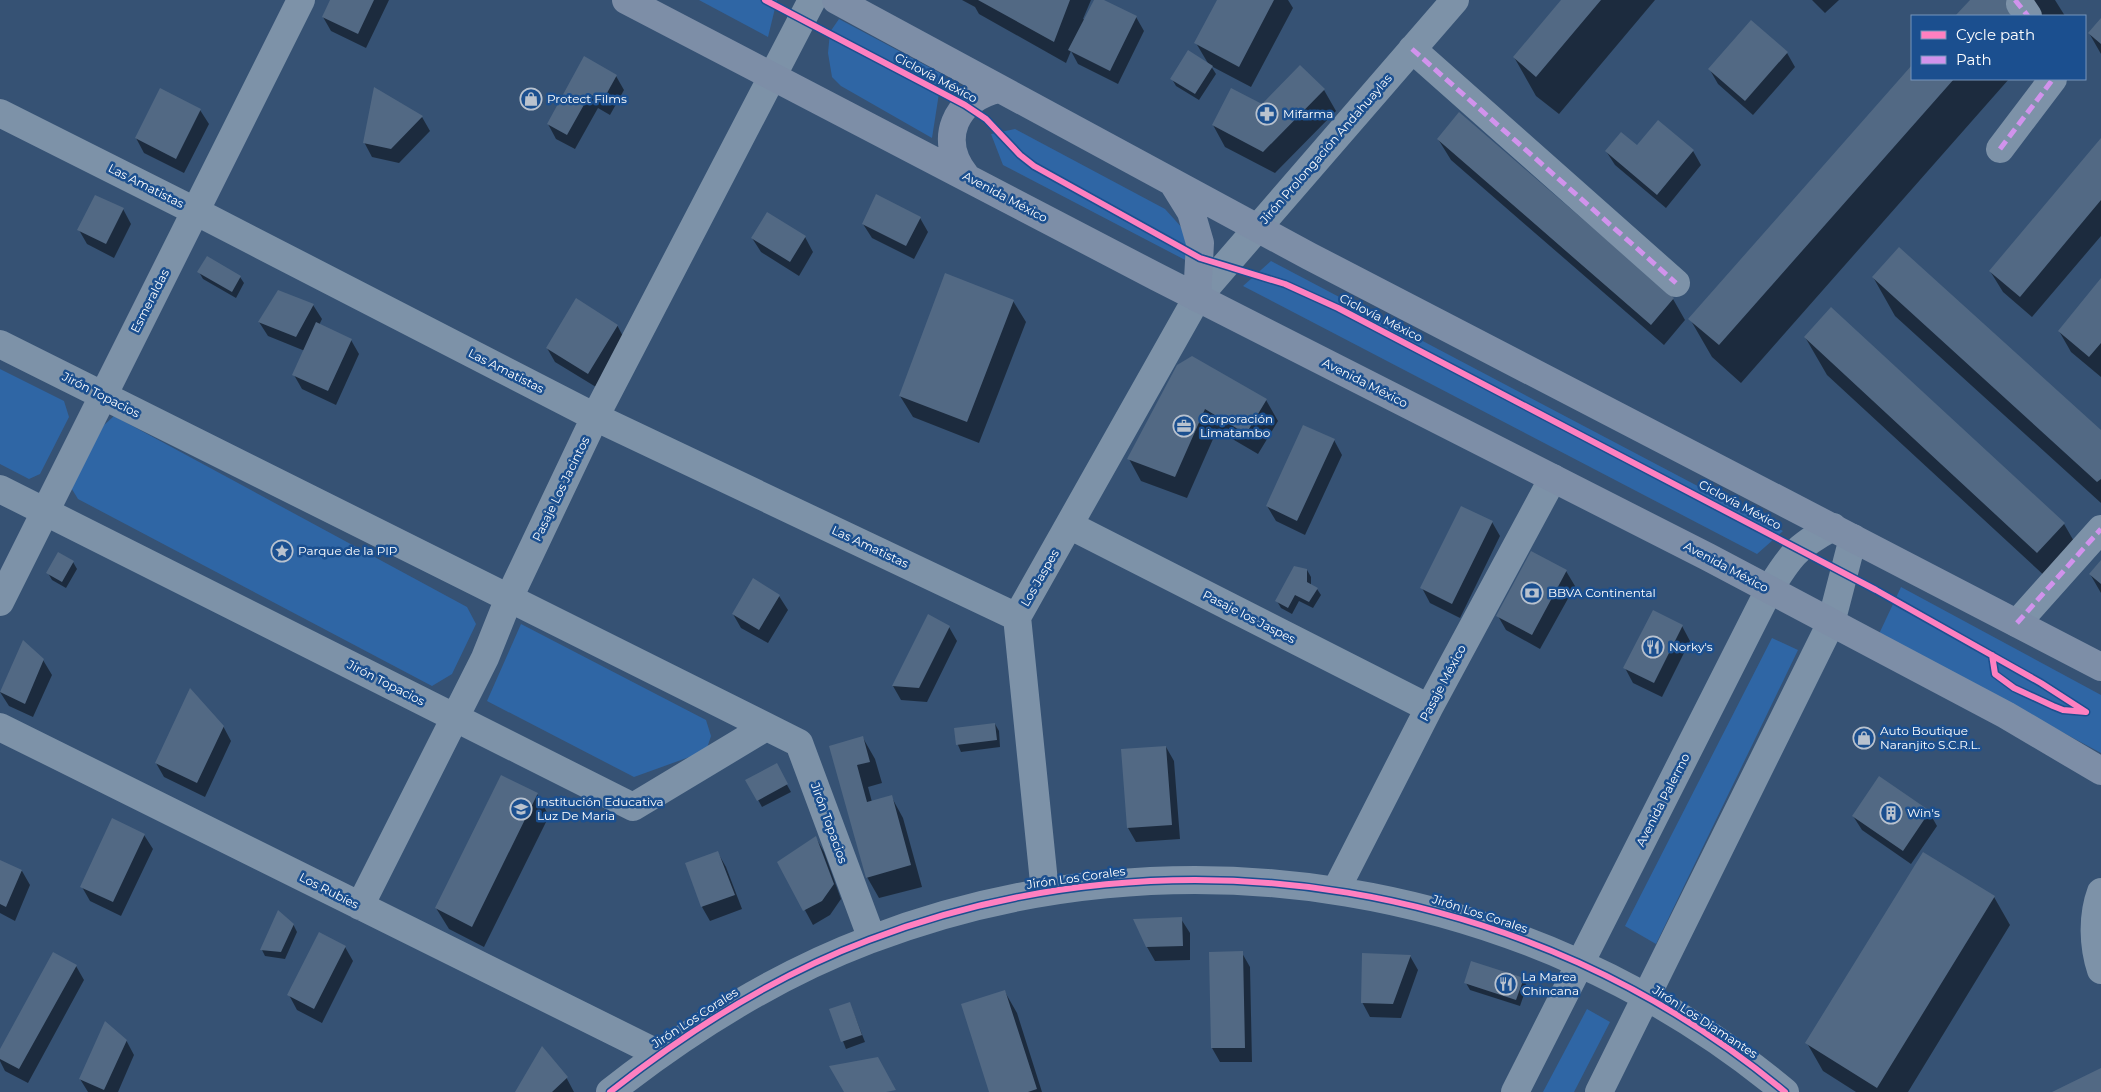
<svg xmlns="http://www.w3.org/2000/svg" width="2101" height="1092" viewBox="0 0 2101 1092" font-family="Montserrat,sans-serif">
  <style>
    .green { fill: #2f66a5 }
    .shadow { fill: #0007 }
    .building { fill: #526984 }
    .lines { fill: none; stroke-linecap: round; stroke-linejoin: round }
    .minor { stroke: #7d92a8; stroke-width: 28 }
    .major { stroke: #7d8ea7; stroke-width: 28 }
    .quiet { stroke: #d193ec; stroke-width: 5; stroke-dasharray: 10 5; stroke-linecap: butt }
    .cycleway-casing { stroke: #1b4f8f; stroke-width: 9 }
    .cycleway { stroke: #ff80c0; stroke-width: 6 }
    .labels { text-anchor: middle; stroke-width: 5; stroke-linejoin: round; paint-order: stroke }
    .street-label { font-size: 12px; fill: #fff; stroke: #1b4f8f }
    .poi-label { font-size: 12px; fill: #fff; stroke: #1b4f8f; text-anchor: start }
  </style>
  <rect width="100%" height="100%" fill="#365274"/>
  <!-- green -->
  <path class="green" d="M699 0H777L768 37Z
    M839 19 942 74 932 138 841 86 832 77 828 53 830 32Z
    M1015 129 1165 209 1184 230 1189 262 1003 165 991 134Z
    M1271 261 1783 531 1757 554 1243 286Z
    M0 369 64 401 69 417 40 474 29 479 0 464Z
    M114 416 467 607 476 624 452 674 432 686 78 499 70 486 104 425Z
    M1901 587 2101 695V753L1879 634Z
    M521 624 706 720 711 736 706 751 634 777 487 701Z
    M1772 638 1798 650 1656 944 1625 926Z
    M1587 1009 1610 1022 1574 1092H1543Z"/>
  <!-- shadow -->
  <path class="shadow" d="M331 0H389L366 48 331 31 323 17Z
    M962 0H1091L1083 19 1085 20 1095 0H1102L1136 17 1144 31 1118 84 1078 64 1071 51 1066 63 979 14 975 7Z
    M1218 0H1288L1293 8 1251 87 1211 66 1216 74 1199 100 1176 86 1172 79 1209 65 1196 43Z
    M1563 0H1655L1559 114 1536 96 1514 57Z
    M1812 0H1839L1825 13Z
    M1971 0H2055L2065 16H1957Z
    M2101 20V54L2089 33Z
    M1787 53 1795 67 1753 115 1718 84 1710 70Z
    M585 58 616 76 624 90 610 115 598 108 575 149 556 139 548 124Z
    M1912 67V79H2009L1741 383 1712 357 1690 319Z
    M1324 90 1336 111 1275 173 1225 147 1213 125Z
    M200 110 209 124 184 173 144 153 136 138Z
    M422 117 430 131 399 163 372 157 364 142Z
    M1438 139 1673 299 1685 320 1664 345 1451 160Z
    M2101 140V236L2032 317 2003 292 1990 271Z
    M1638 147 1693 151 1701 165 1666 208 1615 165 1606 151Z
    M123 209 131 224 114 258 87 244 79 230Z
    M920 218 928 232 914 259 872 238 863 224Z
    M805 237 813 252 799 276 761 252 752 238Z
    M199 272 240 277 244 283 236 298 203 279Z
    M1873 277 2101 432V503L1895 316Z
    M2101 280V377L2071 352 2059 331Z
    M1013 301 1026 322 979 443 913 417 900 396Z
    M313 305 322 319 319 325 351 340 359 354 336 405 302 389 294 375 305 351 268 336 259 322Z
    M617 325 625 340 596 387 555 362 547 348Z
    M1805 337 2064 524 2086 562 2060 590 1827 375Z
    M1178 366 1266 400 1278 421 1258 454 1217 430 1187 498 1141 481 1129 459Z
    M1334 440 1342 455 1305 535 1276 521 1267 506Z
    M1492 522 1500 536 1460 618 1430 603 1422 588Z
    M1532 553 1566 571 1575 586 1540 649 1506 630 1498 616Z
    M2101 561V593L2090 574Z
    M73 562 77 569 66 588 52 580 48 573Z
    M1307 570 1311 577V585L1317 589 1321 595 1313 608 1299 601 1292 614 1281 608 1277 601Z
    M779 596 788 610 768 643 741 628 733 614Z
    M1682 626 1690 641 1662 697 1633 683 1625 668Z
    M949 627 957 641 927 702 901 700 893 686Z
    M43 660 52 675 33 717 9 706 0 692Z
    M995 724 999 731 1000 747 961 752 958 745 956 729Z
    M223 726 231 741 205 797 164 777 156 763Z
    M863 738 875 759 882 783 868 787 872 802 891 796 903 818 922 887 879 898 867 877 831 747Z
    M1166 747 1174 761 1180 839 1136 842 1128 828 1122 750Z
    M776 765 791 792 762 807 747 780Z
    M537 794 549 816 484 947 449 929 436 908Z
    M1929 812 1937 826 1911 864 1862 830 1853 816Z
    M144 835 153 849 121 916 90 901 82 887Z
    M816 838 824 852 841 899 830 915 813 925 779 862Z
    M718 853 726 867 742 909 710 921 702 907Z
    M0 862 22 871 30 885 15 921 0 913Z
    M1994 897 2010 925 1908 1092H1856L1823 1071 1807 1043Z
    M1181 919 1190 933V960L1155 961 1147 947Z
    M293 924 297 932 285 959 265 956 262 950Z
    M345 947 353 961 322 1023 297 1010 289 995Z
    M1242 953 1250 967 1252 1062H1220L1212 1048Z
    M1410 956 1418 970 1401 1018 1370 1017 1362 1002Z
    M76 966 84 980 28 1083 5 1071 0 1061V1051Z
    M1523 979 1527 986 1520 1006 1470 990 1466 983Z
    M1005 992 1017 1013 1042 1092H990Z
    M850 1004 865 1042 846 1049 831 1010Z
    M126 1040 134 1055 118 1092H88L80 1079Z
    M566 1077 574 1092H517Z"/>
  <!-- building -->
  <path class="building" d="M330 0H374L358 34 322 17Z
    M978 0H1070L1054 42Z
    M1094 0H1104L1137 16 1110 71 1068 50Z
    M1217 0H1274L1239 67 1194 43Z
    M1561 0H1601L1536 77 1513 57Z
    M1970 0H2023L2009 16H1955Z
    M2101 18V44L2088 33Z
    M1751 20 1788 52 1745 101 1708 69Z
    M1188 50 1213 66 1195 94 1170 79Z
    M584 56 617 75 602 102 590 94 567 135 547 124Z
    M1300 65 1325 89 1263 152 1212 125 1231 88 1262 104Z
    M1912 65V79H1954L1719 345 1688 319Z
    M374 87 423 116 391 149 363 143Z
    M160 88 201 109 176 159 135 138Z
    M1459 112 1674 298 1651 325 1437 139Z
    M1658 120 1694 150 1657 195 1605 151 1621 132 1637 145Z
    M2101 138V200L2020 297 1989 271Z
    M876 194 921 217 906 246 862 224Z
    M95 195 124 208 106 244 77 230Z
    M767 212 806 236 790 262 751 238Z
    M1899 247 2101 430V479L2097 482 1872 277Z
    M207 256 241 276 232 292 197 272Z
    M945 273 1014 300 967 422 899 396Z
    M2101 278V343L2089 357 2058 331Z
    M278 290 314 304 296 337 258 322Z
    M576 298 618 325 588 374 546 348Z
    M1831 307 2065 523 2037 553 1804 337Z
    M316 322 352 339 328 391 292 375Z
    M1192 356 1267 399 1246 434 1205 409 1175 477 1127 459 1177 365Z
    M1303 425 1335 439 1297 521 1266 506Z
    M1461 506 1493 521 1452 604 1420 588Z
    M1531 551 1567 570 1532 635 1496 616Z
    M58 552 74 561 62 582 46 573Z
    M2101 560V584L2089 574Z
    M1294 566 1307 569V582L1318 588 1309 602 1295 595 1288 608 1275 601Z
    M753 578 780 595 759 630 732 614Z
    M1653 610 1683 625 1654 683 1623 668Z
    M928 614 950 626 919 688 892 686Z
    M23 640 44 659 25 704 0 692Z
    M190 688 224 726 197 783 155 763Z
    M995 723 997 740 956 745 954 728Z
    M863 736 870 762 857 765 867 802 892 795 911 865 866 878 829 746Z
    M1166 746 1172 825 1127 828 1121 749Z
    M777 763 788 784 757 801 745 780Z
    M501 775 538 793 472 927 435 908Z
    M1879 776 1930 811 1903 851 1852 816Z
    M112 818 145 834 113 902 80 887Z
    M816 836 834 884 822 901 803 911 777 862Z
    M718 851 735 895 701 907 685 863Z
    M1923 852 1995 896 1877 1088 1805 1043Z
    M0 860 22 870 6 907 0 904Z
    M278 910 294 924 281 952 260 950Z
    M1182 917 1183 946 1146 947 1133 919Z
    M319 932 346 946 314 1009 287 995Z
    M1243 951 1245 1048H1211L1209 952Z
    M53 952 77 965 19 1069 0 1059V1049Z
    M1362 953 1411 955 1393 1004 1361 1003Z
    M1471 961 1524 978 1516 1000 1464 983Z
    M1005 990 1037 1089 1028 1092H989L961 1004Z
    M850 1002 862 1035 841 1042 829 1009Z
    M105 1021 127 1040 104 1090 79 1079Z
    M542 1046 568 1077 552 1092H515Z
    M878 1057 896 1090 886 1092H844L829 1066Z
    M2101 1068V1092H2052Z"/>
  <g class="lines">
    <!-- minor -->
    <path class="minor" d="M2020 4 2028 16
      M1412 49 1676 283
      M0 113 195 211 595 417 1017 617
      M2000 149 2053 79
      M0 344 799 743 872 939
      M0 489 633 807 766 727
      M1069 525 1429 708
      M0 602 301 0
      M2017 623 2101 529
      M0 727 659 1054
      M1336 890 1429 708 1553 478
      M1045 892 1017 617 1197 298 1455 0
      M2101 892C2092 916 2093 946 2101 970
      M360 906 485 658 509 598 595 417 812 0
      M610 1092C690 1029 774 976 869 940 1176 822 1532 881 1785 1092
      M1515 1092 1769 590C1790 556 1796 547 1833 527
      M1599 1092 1831 623 1853 538"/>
    <!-- major -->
    <path class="major" d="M626 0 1157 277 1708 557 2006 715 2101 771
      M836 0 1309 256 2101 667
      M966 176C937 140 955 98 999 89
      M1173 183 1191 212 1200 243 1197 298"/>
    <!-- quiet -->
    <path class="quiet" d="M2015 0 2028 16
      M1412 49 1676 283
      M2000 149 2053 79
      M2017 623 2101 529"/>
    <!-- cycleway casing -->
    <g class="cycleway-casing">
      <path id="cycleway" d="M765 0 965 105 986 119 1020 155 1034 166 1200 258 1285 284 1338 308 1876 590 2041 683 2086 712 2063 710 2053 706 2014 688 1995 674 1992 655
        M610 1092C690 1029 774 976 869 940 1176 822 1532 881 1785 1092"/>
    </g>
    <!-- cycleway -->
    <use href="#cycleway" class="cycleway"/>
  </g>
  <!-- icons -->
  <defs>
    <g id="shop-ring" transform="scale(1.125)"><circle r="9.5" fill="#1b4f8f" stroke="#b9c2ce" stroke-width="1.5"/><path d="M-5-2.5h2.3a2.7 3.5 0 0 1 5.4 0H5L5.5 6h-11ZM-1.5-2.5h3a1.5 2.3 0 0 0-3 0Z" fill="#b9c2ce"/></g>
    <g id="pharmacy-ring" transform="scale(1.125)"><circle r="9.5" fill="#1b4f8f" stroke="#b9c2ce" stroke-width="1.5"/><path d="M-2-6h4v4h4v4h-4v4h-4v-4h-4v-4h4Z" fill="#b9c2ce"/></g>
    <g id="office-ring" transform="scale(1.125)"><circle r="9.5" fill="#1b4f8f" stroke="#b9c2ce" stroke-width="1.5"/><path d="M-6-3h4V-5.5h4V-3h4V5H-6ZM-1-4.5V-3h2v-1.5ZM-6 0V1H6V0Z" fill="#b9c2ce"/></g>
    <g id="sight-ring" transform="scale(1.125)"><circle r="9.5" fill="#1b4f8f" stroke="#b9c2ce" stroke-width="1.5"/><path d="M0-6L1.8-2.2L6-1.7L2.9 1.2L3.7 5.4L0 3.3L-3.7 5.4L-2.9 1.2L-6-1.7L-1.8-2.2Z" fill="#b9c2ce"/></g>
    <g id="bank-ring" transform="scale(1.125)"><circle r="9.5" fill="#1b4f8f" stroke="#b9c2ce" stroke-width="1.5"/><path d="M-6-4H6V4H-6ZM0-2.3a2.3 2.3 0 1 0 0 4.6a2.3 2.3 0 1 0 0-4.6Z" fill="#b9c2ce"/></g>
    <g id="restaurant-ring" transform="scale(1.125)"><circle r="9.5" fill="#1b4f8f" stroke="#b9c2ce" stroke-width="1.5"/><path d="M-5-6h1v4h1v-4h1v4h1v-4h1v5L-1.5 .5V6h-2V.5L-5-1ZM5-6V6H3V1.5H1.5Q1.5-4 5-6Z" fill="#b9c2ce"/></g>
    <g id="school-ring" transform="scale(1.125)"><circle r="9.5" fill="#1b4f8f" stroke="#b9c2ce" stroke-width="1.5"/><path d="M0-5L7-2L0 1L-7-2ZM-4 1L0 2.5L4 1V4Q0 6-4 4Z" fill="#b9c2ce"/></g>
    <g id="building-ring" transform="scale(1.125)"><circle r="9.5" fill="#1b4f8f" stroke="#b9c2ce" stroke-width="1.5"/><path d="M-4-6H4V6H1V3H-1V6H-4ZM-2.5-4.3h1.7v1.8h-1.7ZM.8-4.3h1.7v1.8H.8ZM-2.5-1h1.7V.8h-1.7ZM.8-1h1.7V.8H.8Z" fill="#b9c2ce"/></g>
  </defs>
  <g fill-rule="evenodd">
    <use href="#shop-ring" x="531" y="99"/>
    <use href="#pharmacy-ring" x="1267" y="114"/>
    <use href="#office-ring" x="1184" y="426"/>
    <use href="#sight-ring" x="282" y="551"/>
    <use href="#bank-ring" x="1532" y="593"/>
    <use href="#restaurant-ring" x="1653" y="647"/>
    <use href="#shop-ring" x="1864" y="738"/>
    <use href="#school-ring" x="521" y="809"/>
    <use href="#building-ring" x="1891" y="813"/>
    <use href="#restaurant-ring" x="1506" y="984"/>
  </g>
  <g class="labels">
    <!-- street labels -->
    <g class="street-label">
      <text transform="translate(936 78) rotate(28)" y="4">Ciclovía México</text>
      <text transform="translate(1326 149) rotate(-49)" y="4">Jirón Prolongación Andahuaylas</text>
      <text transform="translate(146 186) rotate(27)" y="4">Las Amatistas</text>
      <text transform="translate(1005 197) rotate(28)" y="4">Avenida México</text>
      <text transform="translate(150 301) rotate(-63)" y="4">Esmeraldas</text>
      <text transform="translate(1381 318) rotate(27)" y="4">Ciclovía México</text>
      <text transform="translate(506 371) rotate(27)" y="4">Las Amatistas</text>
      <text transform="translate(1365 383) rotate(27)" y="4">Avenida México</text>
      <text transform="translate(101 395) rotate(27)" y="4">Jirón Topacios</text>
      <text transform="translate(561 489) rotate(-64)" y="4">Pasaje Los Jacintos</text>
      <text transform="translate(1740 505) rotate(28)" y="4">Ciclovía México</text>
      <text transform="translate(870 547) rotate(25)" y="4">Las Amatistas</text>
      <text transform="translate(1726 567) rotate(28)" y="4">Avenida México</text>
      <text transform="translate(1040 578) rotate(-60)" y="4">Los Jaspes</text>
      <text transform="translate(1249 617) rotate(27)" y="4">Pasaje los Jaspes</text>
      <text transform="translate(386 683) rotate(27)" y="4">Jirón Topacios</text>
      <text transform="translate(1443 683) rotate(-62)" y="4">Pasaje México</text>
      <text transform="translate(1663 800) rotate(-63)" y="4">Avenida Palermo</text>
      <text transform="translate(829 823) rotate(70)" y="4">Jirón Topacios</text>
      <text transform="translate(1076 878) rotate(-8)" y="4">Jirón Los Corales</text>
      <text transform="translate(329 891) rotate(27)" y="4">Los Rubíes</text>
      <text transform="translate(1480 914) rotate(18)" y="4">Jirón Los Corales</text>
      <text transform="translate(695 1018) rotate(-33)" y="4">Jirón Los Corales</text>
      <text transform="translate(1705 1022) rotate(33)" y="4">Jirón Los Diamantes</text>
    </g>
    <!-- poi labels -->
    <g class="poi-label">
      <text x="547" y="103">Protect Films</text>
      <text x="1283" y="118">Mifarma</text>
      <text x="1200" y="423">Corporación<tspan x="1200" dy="14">Limatambo</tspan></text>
      <text x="298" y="555">Parque de la PIP</text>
      <text x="1548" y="597">BBVA Continental</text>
      <text x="1669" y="651">Norky's</text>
      <text x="1880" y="735">Auto Boutique<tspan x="1880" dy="14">Naranjito S.C.R.L.</tspan></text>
      <text x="537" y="806">Institución Educativa<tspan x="537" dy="14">Luz De Maria</tspan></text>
      <text x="1907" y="817">Win's</text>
      <text x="1522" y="981">La Marea<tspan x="1522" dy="14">Chincana</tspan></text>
    </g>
  </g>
  <!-- legend -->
  <rect x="1911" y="15" width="175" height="65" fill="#1b4f8f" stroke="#7695bc"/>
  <rect x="1921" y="31" width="25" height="8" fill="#ff80c0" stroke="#7695bc"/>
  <text x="1956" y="40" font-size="15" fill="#ffffff">Cycle path</text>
  <rect x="1921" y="56" width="25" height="8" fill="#d193ec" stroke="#7695bc"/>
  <text x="1956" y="65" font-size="15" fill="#ffffff">Path</text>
</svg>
